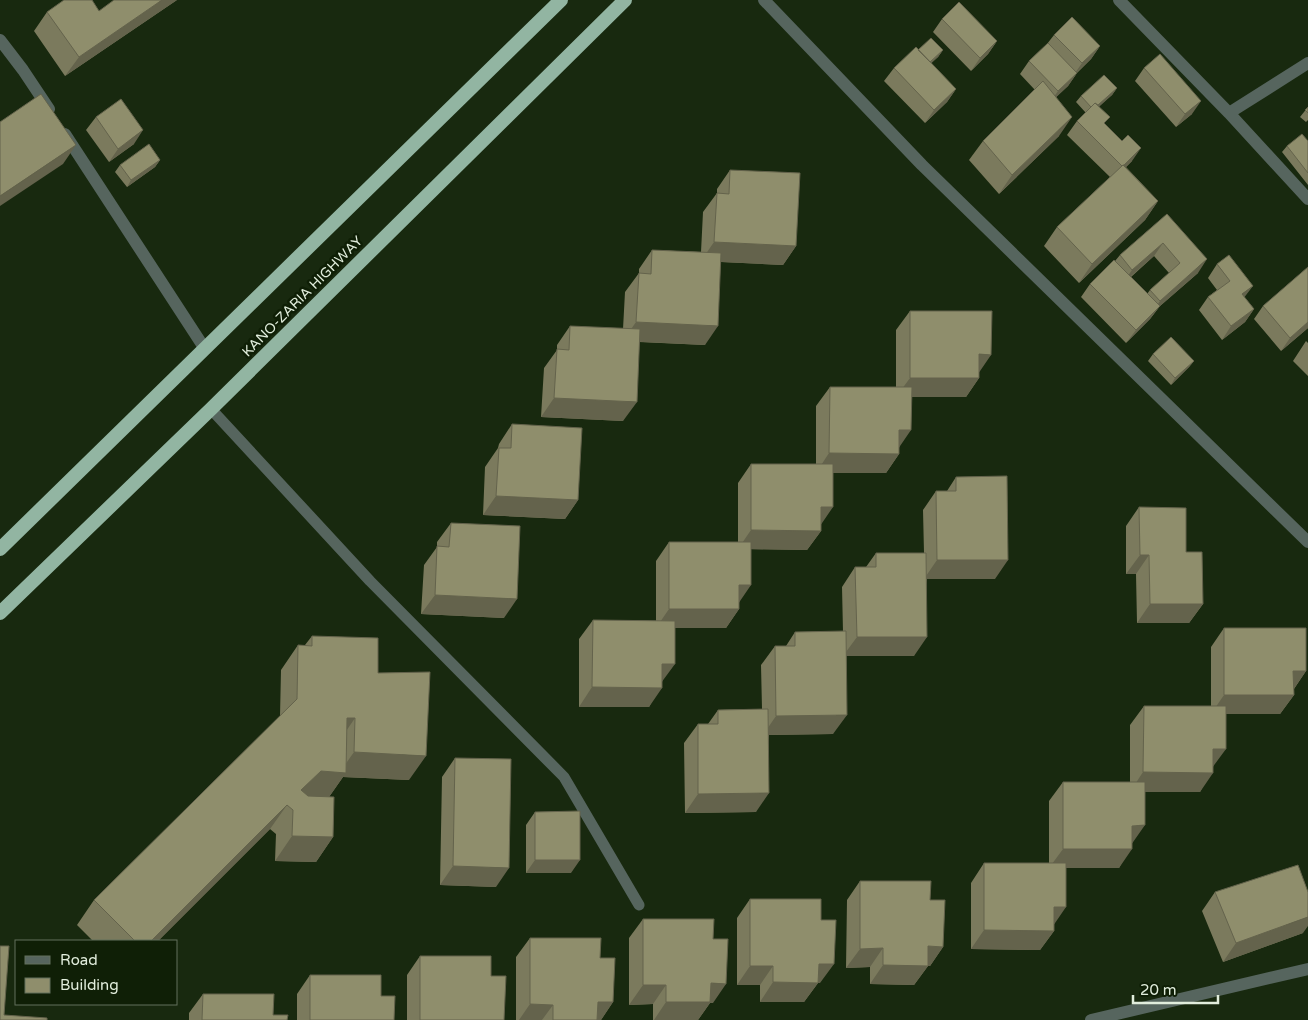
<svg xmlns="http://www.w3.org/2000/svg" width="1308" height="1020" viewBox="0 0 1308 1020" font-family="'Varela Round',sans-serif">
  <style>
    .lines { fill: none; stroke-linecap: round; stroke-linejoin: round }
    .service { stroke: #56655e; stroke-width: 11 }
    .minor { stroke: #56655e; stroke-width: 12 }
    .trunk { stroke: #92b5a2; stroke-width: 14 }
    .wall { fill: #7b7a5d; fill-rule: evenodd }
    .shaded-wall { fill: #64634c }
    .building { fill: #8f8e6c; stroke: #64634c }
    .labels { text-anchor: middle; stroke-width: 5; stroke-linejoin: round; paint-order: stroke }
    .street-label { font-size: 14px; fill: #e1eddc; stroke: #0f1f06 }
  </style>
  <rect width="100%" height="100%" fill="#18290f"/>
  <g class="lines">
    <!-- service -->
    <path class="service" d="M211 409 370 581 564 777 639 905"/>
    <!-- minor -->
    <path class="minor" d="M764 0 922 165 1308 542
      M1119 0 1229 113 1308 199
      M0 40 23 70 49 109
      M1229 113 1308 63
      M65 134 205 349
      M1091 1020 1308 969"/>
    <!-- trunk -->
    <path class="trunk" d="M0 549 561 0
      M0 613 211 409 625 0"/>
  </g>
  <!-- wall -->
  <path class="wall" d="M177 0 65 76 34 31 47 12 99 11Z
    M942 19 997 41 988 54 971 71 933 32Z
    M1054 35 1100 46 1091 59 1077 73 1068 86 1056 97 1059 136 999 194 969 160 983 141 1035 90 1020 74 1029 61 1047 44Z
    M918 50H943L938 57 931 63 956 89 947 102 925 123 884 81 894 68Z
    M1144 68 1192 114 1176 127 1135 81Z
    M1117 88 1112 95 1099 106 1105 125 1132 161 1126 167 1158 201 1145 220 1079 283 1044 246 1057 227 1110 177 1067 135 1077 121 1086 113 1076 102 1081 96Z
    M1308 107V120L1306 122 1300 117Z
    M96 117 134 144 109 162 86 130Z
    M1308 141V185L1282 152 1287 146Z
    M160 160 155 167 127 187 115 172 120 165Z
    M730 170 796 246 783 265 721 262 705 345 639 342 623 421 541 417 544 368 557 350V345L570 326 623 329 625 292 639 273V269L652 250 701 252 703 212 717 193V189Z
    M1167 214 1198 273 1160 306 1150 319 1126 343 1081 297 1090 284 1115 261 1120 255ZM1154 256 1169 273 1150 290 1147 294 1131 277Z
    M1217 264 1254 309 1245 322 1222 340 1199 310 1208 297 1217 290 1208 278Z
    M1308 267V328L1281 351 1254 319 1263 306Z
    M910 311 979 372V378L966 397H912L899 448V454L886 473H833L821 524V531L807 550 751 549 739 603V609L726 628H675L662 682 649 707H579V639L593 620 656 621V561L669 542H738V483L751 464H816V406L830 387H896V330Z
    M1306 341 1308 343V376L1293 361Z
    M1153 354 1194 361 1189 367 1171 385 1148 361Z
    M512 424 578 500 565 519 483 515 485 467 498 448 499 444Z
    M956 477 995 579H927L914 656H846L833 734 769 735 756 812 685 813 684 743 698 724H708L718 710 762 709 761 665 775 646H786L795 632H843L842 587 855 567H866L876 553H924L923 510 936 491H947Z
    M1139 507 1186 552 1203 604 1189 623H1137L1136 574H1126V526Z
    M451 523 504 618 421 614 424 565 437 547V542Z
    M1224 628 1306 671 1294 689V695L1280 714H1226L1213 767 1200 792H1145L1132 843 1119 868H1066L1054 924V931L1040 950 971 949V883L984 863H1049V801L1063 782H1130V725L1144 706H1211V647Z
    M312 636 378 673 409 780 343 777 329 797 333 837 316 862 275 861 276 834 270 829 158 941H93L77 925 94 900 280 716 281 670 298 645H305Z
    M455 758 496 887 440 885 442 777Z
    M535 812 571 873H526V825Z
    M860 881 930 900 943 947 930 966H928L914 985 870 984V967L846 968 847 900Z
    M1215 892 1303 933 1223 962 1202 911Z
    M750 899 821 920 820 983H818L804 1002H760V985H737V918Z
    M643 919 713 939V1003H710L698 1020H653V1004L629 1005V938Z
    M530 938 600 958 613 1002 601 1020H516V957Z
    M420 956 491 976 504 1020H407V975Z
    M310 975 394 1020H297V994Z
    M203 994 273 1015 287 1020H189V1013Z"/>
  <!-- shaded-wall -->
  <path class="shaded-wall" d="M162 0H177L65 76 79 57Z
    M997 41 988 54 971 71 980 58Z
    M1100 46 1091 59 1073 76 1082 63Z
    M943 50 938 57 922 72 927 66Z
    M1077 73 1068 86 1049 104 1058 91Z
    M1117 88 1112 95 1089 116 1093 109Z
    M956 89 947 102 925 123 934 110Z
    M1201 101 1192 114 1176 127 1185 114Z
    M1072 117 1059 136 999 194 1012 175Z
    M143 130 134 144 109 162 118 149Z
    M76 145 63 164 0 206V196Z
    M1141 148 1132 161 1113 180 1122 167Z
    M160 160 155 167 127 187 131 180Z
    M1158 201 1145 220 1079 283 1092 264Z
    M714 242 796 246 783 265 701 261Z
    M1163 243 1154 256 1123 283 1132 270Z
    M1207 259 1198 273 1160 306 1150 319 1126 343 1136 330 1151 314 1160 301Z
    M1253 286 1243 299 1242 294Z
    M1254 309 1245 322 1222 340 1231 326Z
    M636 322 718 326 705 345 623 341Z
    M1308 322V328L1281 351 1290 338Z
    M979 354 991 355 978 374Z
    M1194 361 1189 367 1171 385 1175 378Z
    M910 378H979L966 397H896Z
    M554 398 637 402 623 421 541 417Z
    M899 430H911L898 449Z
    M829 453 899 454 886 473H816Z
    M496 496 578 500 565 519 483 515Z
    M821 507H833L820 526Z
    M751 530 821 531 807 550 738 549Z
    M1140 555H1149L1136 574H1126Z
    M937 560H1008L995 579H924Z
    M739 585H751L738 604Z
    M435 595 517 599 504 618 421 614Z
    M1150 604H1203L1189 623H1137Z
    M669 609H739L726 628H656Z
    M857 637H927L914 656H843Z
    M662 664H675L661 683Z
    M1293 671H1306L1293 690Z
    M592 687 662 688 649 707H579Z
    M1224 695H1294L1280 714H1211Z
    M847 715 833 734 763 735 776 716Z
    M347 718H355L338 743Z
    M1213 749H1226L1212 768Z
    M354 752 426 756 409 780 343 777 329 797 290 807 301 790 321 771 340 772Z
    M1143 772 1213 773 1200 792H1130Z
    M769 793 756 812 685 813 698 794Z
    M287 805 270 829 158 941H151Z
    M1145 825 1131 845 1132 826Z
    M292 836 333 837 316 862 275 861Z
    M1063 849H1132L1119 868H1049Z
    M535 860H580L571 873H526Z
    M453 866 509 868 496 887 440 885Z
    M1054 907H1066L1053 926Z
    M1308 917V926L1303 933 1223 962 1236 943Z
    M984 930 1054 931 1040 950 971 949Z
    M928 946 943 947 930 966H928L914 985 870 984 883 965Z
    M883 948 870 967 846 968 860 949Z
    M819 964H834L820 983H805Z
    M750 966H773L760 985H737Z
    M773 982 818 983 804 1002H760Z
    M711 983 726 984 713 1003H710L698 1020H654L666 1002Z
    M643 985H666L653 1004 629 1005Z
    M598 1002H613L601 1020H586Z
    M530 1004 553 1005 542 1020H519Z"/>
  <!-- building -->
  <path class="building" d="M64 0H92L99 11 114 0H162L79 57 47 12Z
    M959 2 997 41 980 58 942 19Z
    M1072 17 1100 46 1082 63 1054 35Z
    M931 38 943 50 930 62 918 50Z
    M1048 43 1077 73 1058 91 1029 61Z
    M916 47 956 89 934 110 894 68Z
    M1160 54 1201 101 1185 114 1144 68Z
    M1104 75 1117 88 1098 105 1095 103 1091 107 1081 96Z
    M1043 81 1072 117 1012 175 983 141Z
    M41 94 76 145 0 196V122Z
    M121 99 143 130 118 149 96 117Z
    M1095 103 1110 117 1104 123 1122 141 1128 135 1141 148 1124 165H1123L1122 166 1077 121Z
    M1308 107V113L1305 110Z
    M1302 134 1308 141V173L1287 146Z
    M149 144 160 160 131 180 120 165Z
    M1123 165 1158 201 1092 264 1057 227Z
    M730 170 800 173 796 246 714 242 717 193 729 194Z
    M1167 214 1207 259 1160 301 1150 290 1180 263 1163 243 1132 270 1120 255Z
    M652 250 721 253 718 326 636 322 639 273 651 274Z
    M1229 255 1253 286 1242 294 1254 309 1231 326 1208 297 1230 281 1217 264Z
    M1114 260 1160 306 1136 330 1090 284Z
    M1308 267V322L1290 338 1263 306Z
    M910 311H992L991 355 979 354V378H910Z
    M570 326 640 329 637 402 554 398 557 349 569 350Z
    M1171 337 1194 361 1175 378 1153 354Z
    M830 387H912L911 430H899V454L829 453Z
    M512 424 582 428 578 500 496 496 499 448H511Z
    M751 464H833V507H821V531L751 530Z
    M1007 476 1008 560H937L936 491H956V477Z
    M1139 507 1186 508V552H1202L1203 604H1150L1149 555H1140Z
    M451 523 520 526 517 599 435 595 437 546 449 547Z
    M669 542H751V585H739V609H669Z
    M876 553H926L927 637H857L855 567H876Z
    M593 620 675 621V664H662V688L592 687Z
    M1224 628H1306V671H1293L1294 695H1224Z
    M846 631 847 715 776 716 775 646H795V632Z
    M312 636 378 638V673L430 672 426 756 354 752 355 718H347L346 773 321 771 301 790 308 796 334 797 333 837 292 836 293 810 287 805 151 941H135L94 900 297 699 298 645 312 646Z
    M1144 706H1226V749H1213V773L1143 772Z
    M768 709 769 793 698 794V724H718V710Z
    M455 758 511 759 509 868 453 866Z
    M1063 782H1145V825L1132 826V849H1063Z
    M580 811V860H535V812Z
    M984 863H1066V907H1054V931L984 930Z
    M1298 865 1308 892V917L1236 943 1215 892Z
    M860 881H931L930 900H945L943 947 928 946V966L883 965V948L860 949Z
    M750 899H821V920H836L834 964H819L818 983 773 982V966H750Z
    M643 919H714L713 939H728L726 984 711 983 710 1002H666V985H643Z
    M530 938H601L600 958H615L613 1002H598L597 1020H553V1005L530 1004Z
    M0 946H9L4 1015 47 1018V1020H0Z
    M420 956H491V976H506L504 1020H420Z
    M310 975H381V996H395L394 1020H310Z
    M203 994H274L273 1015H288L287 1020H202Z"/>
  <g class="labels">
    <!-- street labels -->
    <g class="street-label">
      <text transform="translate(302 296) rotate(-45)" y="5">KANO-ZARIA HIGHWAY</text>
    </g>
  </g>
  <!-- legend -->
  <rect x="15" y="940" width="162" height="65" fill="#0f1f06" stroke="#63715c"/>
  <rect x="25" y="956" width="25" height="8" fill="#56655e" stroke="#63715c"/>
  <text x="60" y="965" font-size="15" fill="#e1eddc">Road</text>
  <rect x="25" y="978" width="25" height="15" fill="#8f8e6c" stroke="#63715c"/>
  <text x="60" y="990" font-size="15" fill="#e1eddc">Building</text>
  <!-- scale -->
  <path d="M1133 995v8h85v-8" fill="none" stroke="#e1eddc" stroke-width="2.5"/>
  <text x="1140" y="995" font-size="15" fill="#e1eddc" stroke="#0f1f06" stroke-width="4" paint-order="stroke">20 m</text>
</svg>
